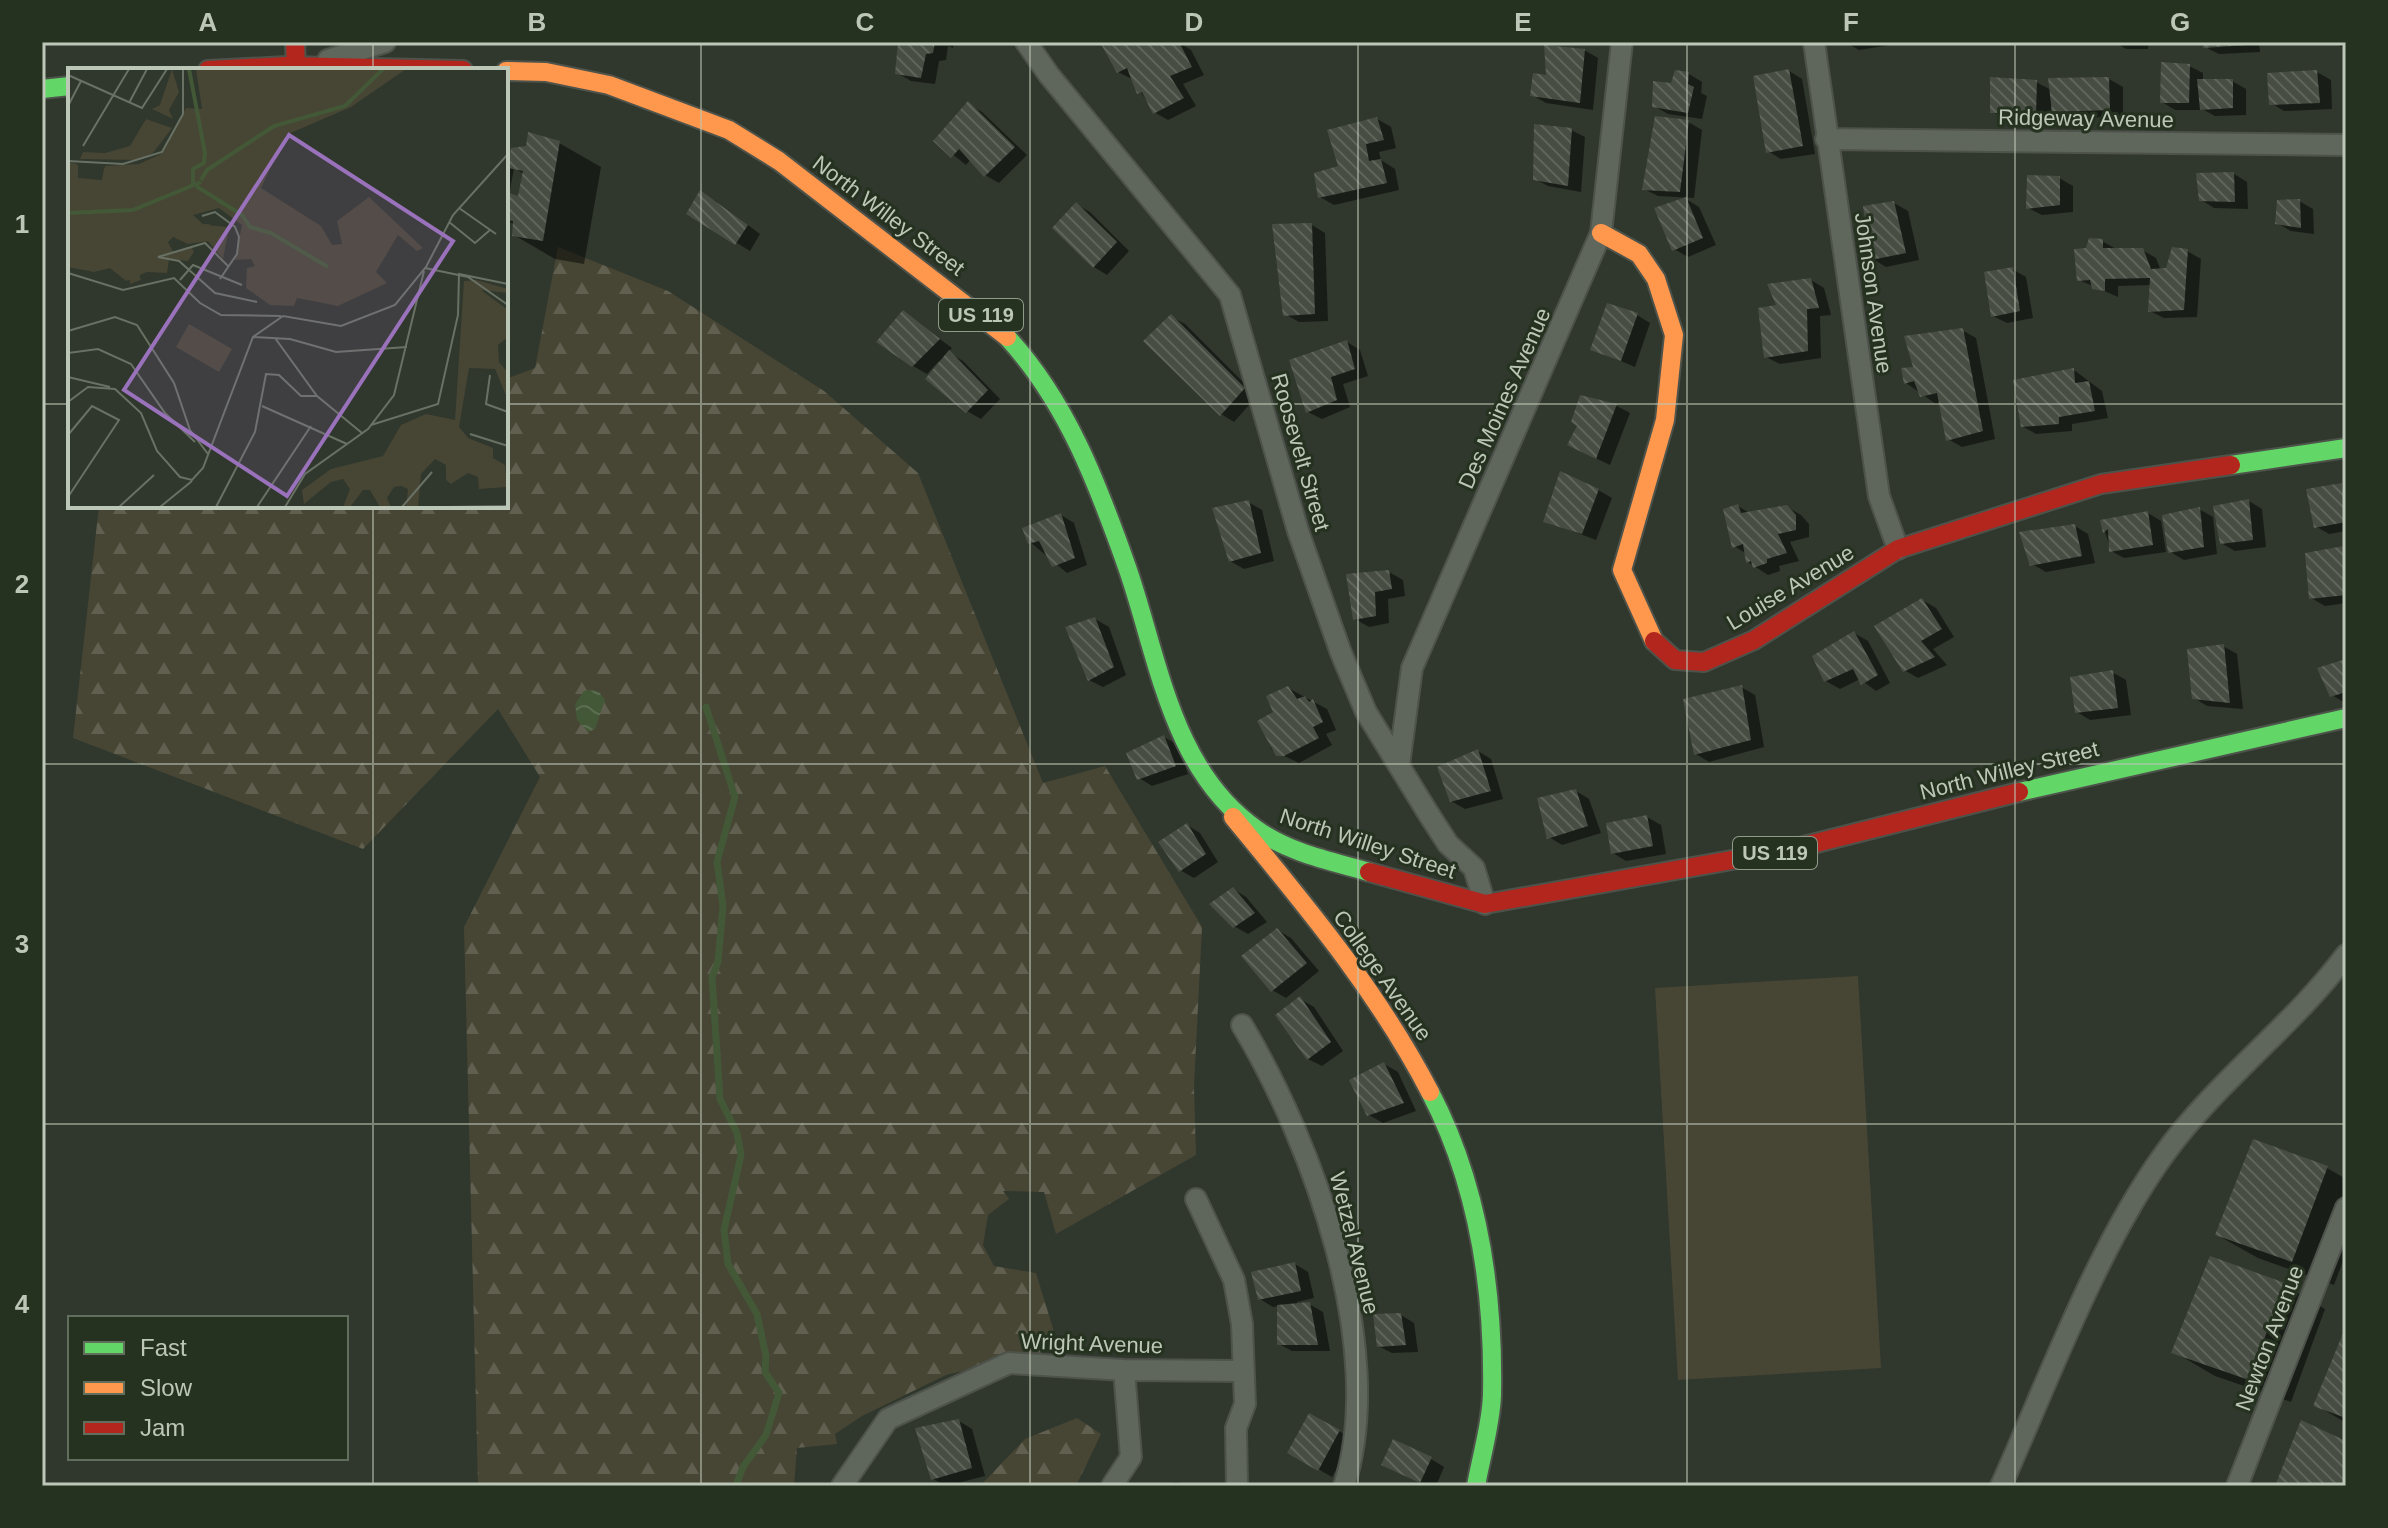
<svg xmlns="http://www.w3.org/2000/svg" width="2388" height="1528" viewBox="0 0 2388 1528" font-family="Arial,sans-serif">
  <style>
    .forest { fill: url(#forest-firs) }
    .garden { fill: #474635 }
    .water { fill: url(#water-waves) }
    .shadow { fill: #0007; fill-rule: evenodd }
    .lines { fill: none; stroke-linecap: round; stroke-linejoin: round }
    .stream { stroke: #435836; stroke-width: 7 }
    .building { fill: url(#building-back-hatch) }
    .street-casing { stroke: #4d524a; stroke-width: 24 }
    .fast-casing { stroke: #4d524a; stroke-width: 22 }
    .slow-casing { stroke: #4d524a; stroke-width: 22 }
    .jam-casing { stroke: #4d524a; stroke-width: 22 }
    .street { stroke: #5f665c; stroke-width: 20 }
    .fast { stroke: #63d668; stroke-width: 18 }
    .slow { stroke: #ff974d; stroke-width: 18 }
    .jam { stroke: #b3261e; stroke-width: 18 }
    .grid { fill: none; stroke: #bdc7b7; stroke-width: 2; stroke-opacity: 0.55 }
    .labels { text-anchor: middle; stroke-width: 6; stroke-linejoin: round; paint-order: stroke }
    .shield { fill: #263220; stroke: #909a8a; stroke-width: 2 }
    .shield-label { font-size: 20px; font-weight: bold; fill: #bdc7b7 }
    .street-label { font-size: 22px; fill: #bdc7b7; stroke: #263220 }
    .inset-river { fill: none; stroke: #435836; stroke-width: 4 }
    .inset-road { fill: none; stroke: #687164; stroke-width: 2 }
    .view { fill: #9972bb; fill-opacity: 0.15; stroke: #9972bb; stroke-width: 4 }
    .inset-edge { fill: none; stroke: #bdc7b7; stroke-width: 4 }
    .neatline { fill: none; stroke: #bdc7b7; stroke-width: 3 }
    .grid-label { font-size: 26px; text-anchor: middle; font-weight: bold; fill: #bdc7b7 }
  </style>
  <defs>
    <pattern id="forest-firs" width="22" height="20" patternUnits="userSpaceOnUse" patternTransform="scale(2)"><rect width="22" height="20" fill="#474635"/><path d="M5 1l3.5 6h-7zM16 11l3.5 6h-7z" fill="#605f50"/></pattern>
    <pattern id="water-waves" width="16" height="10" patternUnits="userSpaceOnUse" patternTransform="scale(2)"><rect width="16" height="10" fill="#435836"/><path d="M0 5q4-4 8 0t8 0" fill="none" stroke="#5c6e51"/></pattern>
    <pattern id="building-back-hatch" width="6" height="6" patternUnits="userSpaceOnUse" patternTransform="scale(2)"><rect width="6" height="6" fill="#474d43"/><path d="M-1 5l2 2M0 0l6 6M5-1l2 2" fill="none" stroke="#60655c"/></pattern>
  </defs>
  <rect width="100%" height="100%" fill="#30372c"/>
  <!-- forest -->
  <path class="forest" d="M558 247 668 291 824 391 918 473 1043 783 1105 766 1202 927 1194 1086 1196 1155 1056 1234 1044 1192 1003 1191 1009 1199 988 1215 983 1245 994 1266 1036 1273 1059 1348 946 1375 862 1416 835 1434 837 1444 797 1448 794 1486H478L464 927 540 777 498 709 363 849 73 738 99 506H506V379L535 368Z
    M1077 1418 1101 1434 1076 1486H980L1025 1439Z"/>
  <!-- garden -->
  <path class="garden" d="M1858 976 1881 1368 1678 1380 1655 988Z"/>
  <!-- water -->
  <path class="water" d="M590 690 599 692 605 700 595 729 588 732 577 720 575 704 584 691Z"/>
  <!-- shadow -->
  <path class="shadow" d="M898 42H954L953 48 948 46 946 60 939 61 935 84 911 81 897 73Z
    M1110 42H1178L1191 50 1204 75 1183 84 1196 106 1168 120 1154 112 1132 79 1118 72Z
    M1845 42H1904V43L1859 50Z
    M2115 42H2149L2148 49H2126Z
    M2205 42H2259L2260 52 2219 54 2205 47Z
    M2333 42H2346V47H2342Z
    M1584 50 1598 58 1593 110 1546 103 1532 95 1548 77Z
    M2189 66 2203 73V81H2232L2246 89V115L2215 116 2204 110H2175L2162 102Z
    M1789 71 1802 79 1815 154 1781 159 1768 151Z
    M2317 72 2331 80 2332 109 2284 111 2271 103Z
    M1689 74 1702 82 1701 93 1707 96 1702 119 1668 114 1654 106Z
    M2109 79 2123 87V116L2068 119 2054 111 2052 99 2050 120 2006 119 1992 112 2036 82 2051 90Z
    M968 104 982 112 1027 155 999 183 985 175 971 159 966 165 936 141Z
    M1377 119 1391 127 1396 148 1379 152 1381 160 1395 169 1399 190 1334 205 1320 197Z
    M1688 122 1702 130 1694 198 1658 196 1644 189Z
    M1571 130 1585 137 1581 192 1548 186 1535 179Z
    M559 143 601 167 584 264 555 259 514 235 515 225 506 220V154L512 157ZM514 168 524 174 520 198 509 195Z
    M2234 174 2247 182 2248 209 2214 208 2201 200Z
    M2059 178 2073 186V212L2042 215 2028 208Z
    M1686 199 1699 207 1716 245 1688 257 1674 249Z
    M714 200 760 234 750 251 689 213Z
    M2299 201 2313 209 2314 234 2291 231 2277 223Z
    M1894 203 1908 211 1919 260 1886 267 1873 259Z
    M1076 204 1090 212 1129 251 1107 275 1094 267Z
    M1312 225 1325 233 1328 321 1299 322 1285 314Z
    M2102 241 2116 249 2142 250 2156 258 2161 271 2168 270 2187 251 2201 259 2197 317 2164 318 2150 311 2151 285 2118 286V297L2079 280 2088 250Z
    M2012 269 2026 277 2033 318 2007 323 1993 316Z
    M1811 280 1824 288 1831 315 1820 316 1821 358 1780 364 1766 357 1778 307Z
    M903 312 952 348 948 352 963 361 1000 399 981 419 967 411 939 361 927 374 913 366Z
    M1637 315 1650 323 1635 367 1592 349Z
    M1172 317 1185 324 1257 396 1234 422 1221 414Z
    M1962 330 1976 338 1995 439 1962 447 1948 439 1941 402 1936 404 1906 383 1916 368Z
    M1347 342 1360 350 1368 376 1343 384 1350 407 1322 419 1308 412Z
    M2074 370 2102 391 2108 418 2072 424V431L2036 434 2022 426Z
    M1582 398 1617 406 1630 413 1610 465 1583 452Z
    M2341 485 2346 487V531L2329 534 2315 526Z
    M1598 490 1612 498 1596 540 1546 521Z
    M2249 501 2262 509 2266 547 2235 551 2221 543Z
    M1248 502 1262 510 1274 561 1244 569 1230 561Z
    M1738 506 1751 514 1787 507 1801 515 1809 524V537L1790 542 1799 561 1779 566 1780 571 1768 575 1748 562 1747 554 1734 546Z
    M2199 509 2213 517 2217 554 2184 560 2167 550Z
    M2148 513 2161 521 2166 552 2124 558 2111 551 2102 522Z
    M1061 515 1074 523 1087 565 1067 573 1030 542Z
    M2075 526 2088 534 2095 563 2046 572 2032 564Z
    M2343 548 2346 603 2325 606 2311 598Z
    M1389 572 1403 580 1405 596 1388 599 1389 623 1369 627 1355 619Z
    M1922 600 1936 608 1954 637 1933 649 1947 665 1918 678 1904 670Z
    M1095 619 1109 627 1126 675 1103 687 1089 680Z
    M1854 633 1868 641 1890 683 1876 691 1860 679 1840 689 1826 681Z
    M2223 646 2237 654 2243 709 2207 706 2194 698Z
    M2346 661V703H2345L2332 695Z
    M2112 672 2126 680 2131 715 2090 720 2077 712Z
    M1741 687 1755 695 1764 747 1709 762 1696 754Z
    M1288 688 1327 709 1336 730 1326 734 1332 745 1299 763 1272 750 1260 721 1275 713Z
    M1164 737 1178 745 1188 774 1152 786 1139 778Z
    M1478 751 1491 759 1503 799 1465 809 1451 801Z
    M1576 791 1589 799 1601 833 1562 845 1549 837Z
    M1647 817 1661 825 1666 854 1626 861 1613 853Z
    M1187 825 1200 833 1218 862 1194 878 1180 870Z
    M1233 889 1246 897 1267 922 1248 934 1234 926Z
    M1277 930 1291 938 1319 971 1286 998 1272 990Z
    M1300 999 1314 1007 1343 1051 1322 1066 1308 1059Z
    M1384 1064 1398 1072 1416 1111 1383 1123 1369 1115Z
    M2327 1168 2346 1179V1253L2334 1285 2258 1258 2217 1235Z
    M1295 1264 1308 1272 1314 1298 1297 1302V1305L1309 1304 1323 1312 1330 1351H1292L1279 1344V1306L1273 1307 1260 1299Z
    M2284 1285 2325 1309 2291 1402 2215 1376 2174 1352Z
    M1401 1315 1414 1323 1418 1352 1392 1353 1378 1346Z
    M2346 1331V1423L2316 1405Z
    M1310 1415 1353 1439 1332 1477 1290 1453Z
    M959 1421 972 1429 985 1476 946 1486 933 1479Z
    M1431 1459 1444 1467 1436 1486H1427L1397 1472Z
    M1175 1482 1199 1486H1174Z"/>
  <g class="lines">
    <!-- stream -->
    <path class="stream" d="M706 707 735 797 717 862 723 906 718 962 712 977 720 1099 737 1133 741 1155 724 1230 728 1264 757 1314 766 1356 765 1372 779 1393 766 1435 743 1467 736 1486"/>
  </g>
  <!-- building -->
  <path class="building" d="M898 42H935L933 53 926 54 921 78 895 74Z
    M1105 42H1179L1192 67 1170 76 1184 98 1153 114 1142 92 1137 94 1127 68 1117 73 1101 44Z
    M2203 42H2246L2247 45 2203 48Z
    M1544 45 1585 49 1580 103 1530 96 1533 73 1546 75Z
    M2161 62 2190 64 2189 103H2160Z
    M1789 69 1803 146 1766 153 1753 76Z
    M1675 70 1689 72 1688 84 1694 87 1688 113 1652 107 1653 81 1671 83Z
    M2317 70 2320 103 2269 105 2267 73Z
    M1990 77 2037 80 2036 114 1990 113Z
    M2109 77 2110 110 2052 112 2048 78Z
    M2197 79H2233V108L2200 110Z
    M968 101 1015 147 984 177 959 149 951 158 933 141Z
    M1655 116 1689 120 1680 192 1642 190Z
    M1377 117 1384 140 1366 144 1369 161 1381 159 1387 183 1318 198 1314 173 1338 166 1327 130Z
    M1534 124 1572 128 1568 186 1533 180Z
    M528 132 560 141 543 241 512 236 513 221 506 220V192L518 196 523 171 508 168 511 148 526 146Z
    M2234 172 2235 202 2199 201 2196 173Z
    M2027 175 2060 176V205L2026 209Z
    M700 190 748 225 735 245 686 214Z
    M1686 197 1703 238 1672 251 1654 208Z
    M2300 199 2301 228 2275 224 2277 200Z
    M1894 201 1906 253 1871 260 1863 206Z
    M1076 202 1117 242 1093 268 1052 228Z
    M1312 223 1315 314 1283 316 1272 224Z
    M2089 238 2103 239V248H2143L2151 269 2166 268 2172 247 2188 249 2184 310 2148 312 2150 278 2105 279V291L2092 289 2090 280 2077 281 2074 249 2086 248Z
    M2013 267 2020 311 1991 317 1984 272Z
    M1811 278 1819 308 1807 309 1808 351 1764 358 1758 308 1776 305 1767 284Z
    M1607 303 1638 313 1621 361 1590 350Z
    M903 310 940 339 912 367 876 342Z
    M1171 314 1245 388 1220 416 1143 341Z
    M1963 328 1983 431 1946 441 1937 393 1920 397 1914 381 1904 384 1901 368 1913 367 1904 336Z
    M1347 340 1355 369 1331 377 1337 400 1306 413 1289 360Z
    M949 350 988 390 966 413 925 379Z
    M2074 368 2075 383 2089 381 2095 411 2059 417V424L2021 427 2013 380Z
    M1580 395 1617 404 1596 459 1567 445 1577 426 1571 422Z
    M1560 471 1599 489 1582 534 1543 522Z
    M2342 483 2346 522 2314 528 2306 489Z
    M2249 499 2253 540 2220 544 2213 506Z
    M1249 500 1261 553 1229 562 1212 508Z
    M1738 504 1741 513 1787 505 1796 515V530L1778 534 1787 553 1767 559V563L1753 568 1751 561 1746 563 1743 544 1732 548 1723 509Z
    M2200 507 2204 547 2168 553 2162 515Z
    M2148 511 2153 545 2109 552 2108 529 2103 533 2100 520Z
    M1061 513 1075 558 1052 567 1039 541 1028 544 1022 528Z
    M2075 524 2082 556 2030 566 2019 532Z
    M2344 546 2346 595 2309 599 2305 553Z
    M1389 570 1392 589 1375 592 1376 616 1353 620 1346 574Z
    M1922 598 1942 629 1921 641 1935 657 1903 672 1874 626Z
    M1095 617 1114 667 1088 681 1065 627Z
    M1854 631 1878 675 1861 685 1853 669 1824 682 1812 656Z
    M2224 644 2230 703 2192 699 2187 649Z
    M2346 659V692L2330 697 2317 668Z
    M2113 670 2118 708 2075 713 2070 677Z
    M1742 685 1751 740 1694 755 1683 699Z
    M1288 686 1297 699 1305 696 1309 702 1313 699 1323 722 1313 727 1319 738 1284 756H1276L1257 721 1273 712 1266 696Z
    M1164 735 1176 766 1137 780 1126 753Z
    M1478 749 1491 791 1450 802 1437 767Z
    M1576 789 1588 826 1547 839 1537 798Z
    M1647 815 1653 846 1611 854 1606 823Z
    M1187 823 1206 854 1179 872 1158 842Z
    M1233 887 1255 913 1233 928 1209 904Z
    M1277 928 1307 963 1271 992 1241 956Z
    M1300 996 1331 1042 1307 1060 1275 1015Z
    M1384 1062 1404 1103 1367 1116 1349 1080Z
    M2253 1139 2328 1166 2292 1262 2215 1235Z
    M2210 1256 2285 1283 2249 1380 2171 1353Z
    M1295 1262 1301 1291 1258 1300 1251 1272Z
    M1310 1302 1318 1345H1277V1305Z
    M1401 1313 1406 1345 1377 1347 1373 1314Z
    M2346 1326V1418L2313 1406Z
    M1309 1413 1340 1430 1318 1471 1287 1453Z
    M959 1419 972 1468 931 1480 915 1428Z
    M2301 1420 2346 1441V1486H2275Z
    M1393 1439 1432 1457 1420 1483 1381 1465Z"/>
  <g class="lines">
    <!-- street casing -->
    <g class="street-casing">
      <path id="street" d="M1026 42 1049 75 1230 295 1298 531 1341 653 1366 712 1428 813 1448 844 1474 868 1485 904
        M1814 42 1879 496 1898 549
        M328 60 385 42
        M1826 139 2346 145
        M1399 765 1412 668 1601 233 1622 42
        M1242 1025C1313 1143 1388 1350 1344 1486
        M1196 1199 1234 1280 1242 1324 1245 1404 1236 1428 1237 1486
        M842 1486 888 1419 1009 1363 1124 1370 1243 1371
        M1112 1486 1131 1457 1124 1370
        M2001 1486C2049 1379 2097 1247 2165 1153 2218 1080 2293 1026 2346 955
        M2237 1486 2346 1208"/>
    </g>
    <!-- fast casing -->
    <g class="fast-casing">
      <path id="fast" d="M42 89 70 86
        M1007 337C1067 402 1098 485 1127 567 1159 659 1171 769 1256 829 1289 853 1331 861 1369 872
        M2231 465 2346 448
        M2019 792 2346 718
        M1430 1092C1478 1184 1494 1291 1492 1395 1491 1425 1481 1457 1476 1486"/>
    </g>
    <!-- slow casing -->
    <g class="slow-casing">
      <path id="slow" d="M506 71 546 72 609 85 729 130 779 161 1007 337
        M1601 233 1639 254 1656 279 1674 335 1665 420 1622 570 1654 641
        M1233 817C1305 905 1377 990 1430 1092"/>
    </g>
    <!-- jam casing -->
    <g class="jam-casing">
      <path id="jam" d="M295 42 296 66
        M208 70 287 66 463 70
        M1654 641 1675 660 1704 662 1754 640 1898 549 2101 484 2231 465
        M1369 872 1485 904 1788 850 2019 792"/>
    </g>
    <!-- street -->
    <use href="#street" class="street"/>
    <!-- fast -->
    <use href="#fast" class="fast"/>
    <!-- slow -->
    <use href="#slow" class="slow"/>
    <!-- jam -->
    <use href="#jam" class="jam"/>
  </g>
  <!-- grid -->
  <path class="grid" d="M373 42V70M701 42V1486M1030 42V1486M1358 42V1486M1687 42V1486M2015 42V1486M42 404H70M506 404H2346M373 506V1486M42 764H2346M42 1124H2346"/>
  <g class="labels">
    <!-- shield labels -->
    <g class="shield">
      <rect x="939" y="299" width="84" height="32" rx="6"/>
      <rect x="1733" y="837" width="84" height="32" rx="6"/>
    </g>
    <g class="shield-label">
      <text x="981" y="322">US 119</text>
      <text x="1775" y="860">US 119</text>
    </g>
    <!-- street labels -->
    <g class="street-label">
      <text transform="translate(2086 118) rotate(1)" y="8">Ridgeway Avenue</text>
      <text transform="translate(889 215) rotate(37)" y="8">North Willey Street</text>
      <text transform="translate(1874 293) rotate(82)" y="8">Johnson Avenue</text>
      <text transform="translate(1504 398) rotate(-66)" y="8">Des Moines Avenue</text>
      <text transform="translate(1301 452) rotate(74)" y="8">Roosevelt Street</text>
      <text transform="translate(1790 587) rotate(-31)" y="8">Louise Avenue</text>
      <text transform="translate(2009 770) rotate(-14)" y="8">North Willey Street</text>
      <text transform="translate(1368 843) rotate(18)" y="8">North Willey Street</text>
      <text transform="translate(1383 975) rotate(55)" y="8">College Avenue</text>
      <text transform="translate(1355 1243) rotate(76)" y="8">Wetzel Avenue</text>
      <text transform="translate(2269 1338) rotate(-69)" y="8">Newton Avenue</text>
      <text transform="translate(1092 1343) rotate(2)" y="8">Wright Avenue</text>
    </g>
  </g>
  <!-- overview -->
  <g transform="translate(68 68)">
    <rect width="440" height="440" fill="#30372c"/>
    <path d="M104 1 111 24 101 42 105 51 84 41 92 37ZM128 1H338L283 39 218 67 193 120 253 158 264 177 274 176 269 153 301 129 355 180 349 183 330 167 308 204 319 215 270 238 229 230 226 238 202 237 178 220 179 200 187 198 183 191 167 192 174 157 151 140 125 147 136 157 161 159 155 191 140 173 120 176 105 169 100 174 105 184 123 178 126 184 120 193 101 191 99 205 79 204 58 213 42 200 26 204 0 199V94L9 96V112H36L37 98 71 96 93 86 118 40 134 41ZM78 51 104 60 85 85 70 92 12 91 15 84 37 85 62 78ZM408 212 440 221V225L413 222 440 242V269L430 277 431 294 440 305V332L427 301 401 300 391 359 400 370 425 380V390L437 397 439 419 411 421 410 409 400 405 383 416 378 412V397L367 391 353 406 350 439H338L340 421 333 418 326 419 319 430 323 439H312L302 422H295L282 439H275L282 421 275 411 263 414 236 436 234 422 263 401 315 388 333 357 358 346 387 352 396 213Z" fill="#474635"/>
    <path d="M117 43 130 44 134 111 125 119 142 130 144 140 139 130 119 121 87 134 94 148 131 141 96 150 102 161 108 157 141 156 159 174 139 159H109L90 171 97 181 68 195 73 212 62 216 60 193 46 192V184L23 175 0 177V97H10V110L34 112 36 100 70 99 88 92 103 80Z" fill="#474635"/>
    <path d="M121 256 164 281 151 304 108 279Z" fill="#474635"/>
    <path class="inset-river" d="M121 1 137 85 136 95 125 101V116M133 112 139 102 206 58 277 38 315 1M128 118 174 147 182 159 203 165 260 199M0 145 65 142 133 114"/>
    <path class="inset-road" d="M0 7 74 40 99 1M61 35 79 1M0 38 13 13M15 78 61 1M0 93 55 96 94 84 115 46V1M391 140 428 166M134 148 147 144 167 159 171 169 169 186 152 211M381 154 407 175 422 162M160 198 137 175 90 189 111 193 147 225 189 234M357 200 400 209 440 237M0 205 55 222 106 210 132 235 153 247 213 248M112 212 125 197 174 217M0 263 47 249 69 257 106 315 122 362 140 386M185 269 222 271 268 284 339 279M207 270 249 328 294 365M0 285 30 281 63 296 97 345 127 374M422 307 418 336 440 344M0 309 42 319M0 334 20 319 47 321 73 345 89 383 112 409 124 412 135 400 185 269 215 248 273 258 327 237 358 199 385 147 440 86M194 338 279 376M303 357 370 336 390 247 391 206 440 216M402 366 440 378M0 367 24 338 51 352 0 429M51 439 86 407M92 439 124 413M148 439 187 364 198 306 211 307 233 328H249M189 439 243 358M217 439 237 406 300 361 326 327 356 203M334 439 364 404M377 439 440 438"/>
    <path class="view" d="M221 67 385 173 219 428 56 322Z"/>
    <rect width="440" height="440" class="inset-edge"/>
  </g>
  <!-- border -->
  <rect width="2388" height="1528" fill="none" stroke="#263220" stroke-width="88"/>
  <!-- legend -->
  <rect x="68" y="1316" width="280" height="144" fill="#263220" stroke="#626e5c" stroke-width="2"/>
  <rect x="84" y="1342" width="40" height="12" fill="#63d668" stroke="#626e5c" stroke-width="2"/>
  <text x="140" y="1356" font-size="24" fill="#bdc7b7">Fast</text>
  <rect x="84" y="1382" width="40" height="12" fill="#ff974d" stroke="#626e5c" stroke-width="2"/>
  <text x="140" y="1396" font-size="24" fill="#bdc7b7">Slow</text>
  <rect x="84" y="1422" width="40" height="12" fill="#b3261e" stroke="#626e5c" stroke-width="2"/>
  <text x="140" y="1436" font-size="24" fill="#bdc7b7">Jam</text>
  <rect x="44" y="44" width="2300" height="1440" class="neatline"/>
  <g class="grid-label">
    <text x="208" y="31">A</text>
    <text x="537" y="31">B</text>
    <text x="865" y="31">C</text>
    <text x="1194" y="31">D</text>
    <text x="1523" y="31">E</text>
    <text x="1851" y="31">F</text>
    <text x="2180" y="31">G</text>
    <text x="22" y="233">1</text>
    <text x="22" y="593">2</text>
    <text x="22" y="953">3</text>
    <text x="22" y="1313">4</text>
  </g>
</svg>
